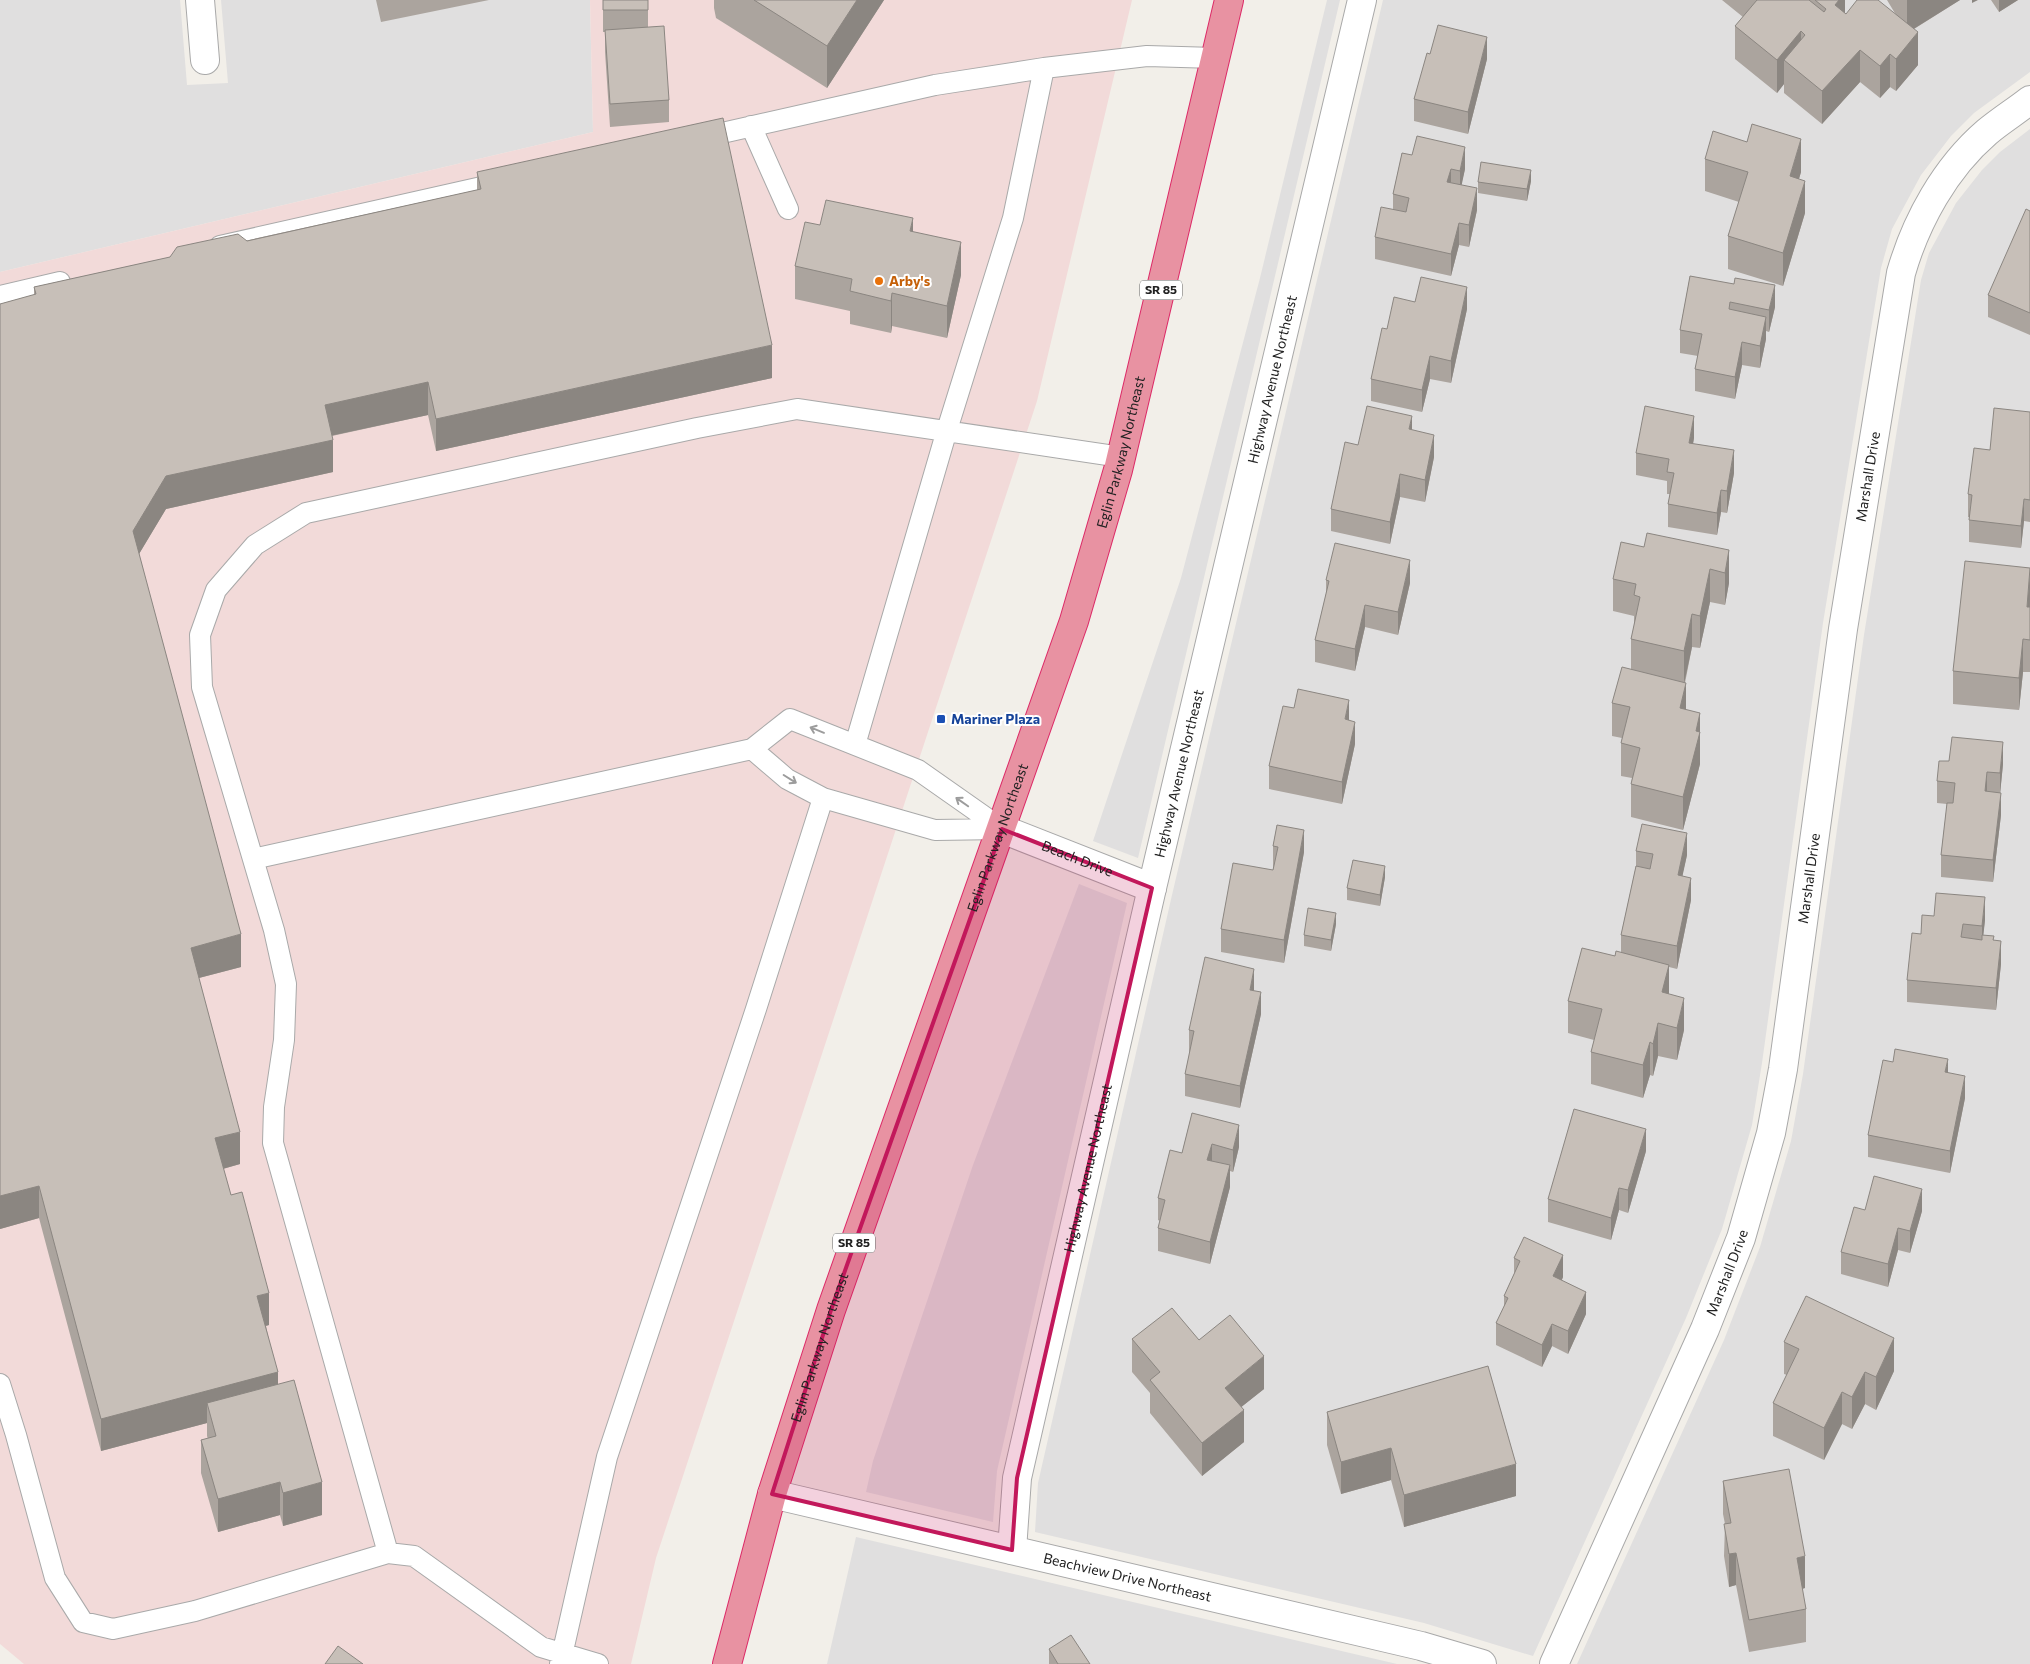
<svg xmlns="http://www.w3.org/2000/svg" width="2030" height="1664" viewBox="0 0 2030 1664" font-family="Commissioner,sans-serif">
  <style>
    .residential { fill: #e0dfdf }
    .commercial { fill: #f2dad9 }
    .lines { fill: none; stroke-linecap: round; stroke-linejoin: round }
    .lane-casing { stroke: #a9a9a9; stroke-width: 22 }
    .street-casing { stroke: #a9a9a9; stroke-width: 30 }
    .highway-casing { stroke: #dc2a67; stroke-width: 30 }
    .lane { stroke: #fff; stroke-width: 20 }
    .street { stroke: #fff; stroke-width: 28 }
    .highway { stroke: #e892a2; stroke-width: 28 }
    .wall { fill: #aba49e }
    .shaded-wall { fill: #8b8681 }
    .building { fill: #c7bfb8; stroke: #8b8681 }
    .oneway { stroke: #9c9c9c }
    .marked { fill: #c2185b; fill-opacity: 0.2; stroke: #c2185b; stroke-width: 4; stroke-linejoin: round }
    .food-dot { fill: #e8710a; stroke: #fff; stroke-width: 2 }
    .transit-dot { fill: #1a4fb4; stroke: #fff; stroke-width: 2 }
    .labels { text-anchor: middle; stroke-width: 4; stroke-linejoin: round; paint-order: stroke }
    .shield { fill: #fff; stroke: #646464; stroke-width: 1 }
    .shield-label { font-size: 12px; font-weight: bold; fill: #222 }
    .food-label { font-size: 14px; font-weight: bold; fill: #c56008; stroke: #fff; text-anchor: start }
    .street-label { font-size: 14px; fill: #222; stroke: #fff }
    .transit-label { font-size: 14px; font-weight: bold; fill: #164399; stroke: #fff; text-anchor: start }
  </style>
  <rect width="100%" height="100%" fill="#f2efe9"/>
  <!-- residential -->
  <path class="residential" d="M0 0H180L187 85 228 83 221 0H590L593 132 0 272Z
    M1327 0H1340L1138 858 1093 841 1181 578 1260 278Z
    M1383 0H2030V72L1974 113 1951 136 1921 175 1892 229 1881 268 1823 623 1762 1063 1752 1125 1722 1229 1686 1318 1533 1656 1424 1623 1035 1532 1038 1483 1172 895Z
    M2030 129V1664H1577L1724 1340 1760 1247 1791 1141 1803 1074 1864 635 1921 280 1929 253 1956 203 1982 170 2000 152Z
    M1079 884 1127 903 997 1471 993 1522 866 1492 873 1461 973 1165Z
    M856 1537 1397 1664H827Z"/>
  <!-- commercial -->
  <path class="commercial" d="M590 0H1132L1037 401 656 1558 631 1664H24L0 1644V272L593 132Z"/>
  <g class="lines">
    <!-- lane casing -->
    <g class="lane-casing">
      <path id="lane" d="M751 126 788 209
        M700 138 935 85 1044 68 1147 56 1215 58
        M220 246 504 182
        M0 296 60 282
        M855 745 947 430 1013 218 1044 68
        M752 749 787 779 823 798 935 830 1002 829
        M253 859 752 749 790 719 918 770 1002 829
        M0 1384 16 1435 55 1578 83 1622 113 1629 195 1611 388 1553 414 1556 541 1647 598 1664
        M388 1553 273 1143 274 1107 284 1040 286 984 274 930 202 687 200 635 216 590 255 545 306 513 697 428 797 409 1121 457
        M560 1664 607 1457 756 1009 823 798"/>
    </g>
    <!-- street casing -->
    <g class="street-casing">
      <g id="street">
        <path d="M200 0 205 60"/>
        <path id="s1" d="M1002 829 1152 888"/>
        <path id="s2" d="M772 1494 1421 1646 1482 1664"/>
        <path id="s3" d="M1012 1550 1017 1478 1152 888 1362 0"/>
        <path id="s4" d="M1554 1664 1705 1329 1741 1238 1771 1133 1783 1069 1843 629 1901 273C1916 221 1945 168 1987 132 2000 121 2016 111 2030 100"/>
      </g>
    </g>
    <!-- highway casing -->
    <g class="highway-casing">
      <g id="highway">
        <path id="s5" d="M727 1664 772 1494 831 1310 1074 621 1118 470 1229 0"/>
      </g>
    </g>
    <!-- lane -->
    <use href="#lane" class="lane"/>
    <!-- street -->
    <use href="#street" class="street"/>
    <!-- highway -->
    <use href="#highway" class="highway"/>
  </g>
  <!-- wall -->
  <path class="wall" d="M376 0H489L381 22Z
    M603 0H648V27L669 100V122L610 127 605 52V32H603Z
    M714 0H884L827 88 716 18 714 8Z
    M1722 0H1845V13L1846 14 1896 15 1887 0H1960L1914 29 1918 65 1896 91 1890 87 1880 98 1860 82 1822 124 1784 93V84L1777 93 1735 59V26L1743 17Z
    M1991 0H2018L1999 12Z
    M1430 54 1487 59 1468 134 1414 121V99Z
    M1402 153 1465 169 1461 185 1477 210 1469 247 1459 245 1451 276 1375 259V237L1393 209V194Z
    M1705 159 1801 172 1799 179 1805 213 1783 286 1728 269V236L1739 202 1705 191Z
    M477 172 772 378 436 451 428 415 332 436 333 472 166 509 139 554 241 967 199 978 240 1164 223 1169 269 1325 266 1326 278 1384 322 1515 283 1526 280 1515 218 1532 201 1473V1440L208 1439 207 1436V1423L101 1451 39 1218 0 1229V304L34 295V287L477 190Z
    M1531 181 1527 201 1478 193V182Z
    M2030 211V335L1988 317V295Z
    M820 225 913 232 961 275 947 338 892 326 891 333 850 324V311L795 299V266Z
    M1690 276 1775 307 1769 332 1766 331V339L1760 368 1742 365 1735 399 1695 391V369L1698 356 1680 353V330Z
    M1415 302 1467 309 1451 383 1430 379 1422 412 1371 401V379L1387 329Z
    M2030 412V522L2024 521 2021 548 1969 542V517H1968V494L1990 450Z
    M1412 430 1434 457 1425 502 1400 497 1390 544 1331 531V509L1358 445Z
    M1694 438 1693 444 1734 473 1727 513 1721 512 1717 535 1668 527V504L1670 494H1667V481L1636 475V453Z
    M1644 547 1729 550V583L1725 605 1710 602 1700 648 1692 647 1685 683 1686 710 1700 713V764L1683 830 1631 817V784L1632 778 1621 776V743L1622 738 1612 736V703L1631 669V639L1634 626V616L1613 611V579Z
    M2030 568V672H2023L2019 710 1953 704V671Z
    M1326 580 1410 583 1398 635 1365 627 1355 671 1315 662V640L1326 594Z
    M1349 720 1355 744 1342 804 1269 789V766Z
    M1949 761 2003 764 2000 793 2001 815 1993 882 1941 877V855L1947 804 1937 803V781Z
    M1277 825 1304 852 1284 963 1221 952V929L1273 870V846Z
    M1636 851 1687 855 1682 876 1691 900 1677 969 1669 967V994L1684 1030 1677 1060 1658 1056 1653 1076 1650 1075 1643 1098 1591 1084V1052L1594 1040 1568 1033V1001L1615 956 1621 953V935L1636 866Z
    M1385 877 1380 906 1347 900V888Z
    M1934 916 1985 920 1983 935 1994 940 2001 964 1996 1010 1907 1002V980L1921 934Z
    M1336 924 1331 951 1304 946V935Z
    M1254 991 1261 1014 1240 1108 1185 1096V1074L1190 1052H1189V1030Z
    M1948 1073 1965 1098 1950 1173 1868 1157V1135Z
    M1192 1113 1239 1147 1233 1172 1230 1171V1187L1210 1264 1158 1251V1228L1160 1221 1158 1220V1198L1182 1153Z
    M1646 1151 1628 1213 1619 1210 1611 1240 1548 1222V1199Z
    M1865 1210 1922 1211 1910 1253 1898 1250 1888 1287 1841 1274V1252Z
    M1514 1258 1563 1277 1562 1280 1586 1314 1568 1354 1552 1346 1542 1367 1496 1345V1323L1504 1308V1296L1514 1274Z
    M1132 1339 1199 1340 1264 1389 1241 1407 1244 1442 1202 1476 1150 1413V1393L1132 1372Z
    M1784 1342 1894 1371 1876 1410 1865 1404 1852 1429 1842 1424 1824 1460 1773 1436V1403L1787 1375 1784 1374Z
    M1327 1412 1516 1496 1404 1527 1391 1480 1341 1494 1327 1445Z
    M1723 1481 1805 1588 1802 1589 1806 1609V1642L1749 1652 1736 1585 1729 1587 1724 1556 1725 1524 1723 1514Z
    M1049 1649 1090 1664H1049Z"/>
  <!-- shaded-wall -->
  <path class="shaded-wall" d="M857 0H884L827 88V46Z
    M1839 0H1845V25L1835 5Z
    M1907 0H1960L1907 33Z
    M1972 0H1978L1972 3Z
    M1999 0H2018L1999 12Z
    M1801 31V64L1784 60V84L1777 93V60Z
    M1918 32V65L1896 91V59Z
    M1487 37V59L1468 134V112Z
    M1860 50V82L1822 124V91Z
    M1890 54V87L1880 98V66Z
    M1801 139V172L1790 208V176Z
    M1465 147V169L1460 193V171Z
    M1451 169V191L1447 182Z
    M1531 170V181L1527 201V189Z
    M1805 181V213L1783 286V253Z
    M1477 188V210L1469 247V225Z
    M913 218V251L910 231Z
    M1459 223V245L1451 276V254Z
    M961 242V275L947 338V306Z
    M1775 285V307L1769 332V310Z
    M1467 287V309L1451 383V361Z
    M892 293V326L891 333V301Z
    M1766 317V339L1760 368V346Z
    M1742 342V365L1735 399V377Z
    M772 345V378L436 451V419Z
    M1430 356V379L1422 412V390Z
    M428 382V415L325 437V405Z
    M1412 416V438L1409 429Z
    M1694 416V438L1689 465V443Z
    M1434 435V457L1425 502V480Z
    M333 440V472L166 509 133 564V531L166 476Z
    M1734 450V473L1727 513V491Z
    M1400 474V497L1390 544V522Z
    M1721 490V512L1717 535V513Z
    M2024 499V521L2021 548V526Z
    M1729 550V583L1725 605V573Z
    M1410 560V583L1398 635V612Z
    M1710 569V602L1700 648V616Z
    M2030 574V607H2027Z
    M1365 605V627L1355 671V649Z
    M1692 614V647L1684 684V651Z
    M2023 639V672L2019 710V678Z
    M1686 683V716L1680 708Z
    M1349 700V723L1345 719Z
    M1700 713V764L1683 830V797L1696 731Z
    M1355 722V744L1342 804V782Z
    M2003 742V764L2000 795V773Z
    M1987 772V794L1985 791Z
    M2001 793V815L1993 882V860Z
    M1304 830V852L1284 963V940Z
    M1687 833V855L1678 897V875Z
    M1385 866V877L1380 906V895Z
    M1691 878V900L1677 969V946Z
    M1985 897V920L1982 948V926Z
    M1336 913V924L1331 951V940Z
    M241 934V967L191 980V948Z
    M2001 941V964L1996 1010V988Z
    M1669 965V997L1662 992Z
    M1254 969V991L1250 990Z
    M1261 992V1014L1240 1108V1086Z
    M1684 998V1030L1677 1060V1028Z
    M1658 1023V1056L1653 1076V1044Z
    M1650 1042V1075L1643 1098V1065Z
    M1948 1059V1081L1945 1072Z
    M1965 1076V1098L1950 1173V1151Z
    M1239 1125V1147L1233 1172V1150Z
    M1646 1129V1151L1628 1213V1190Z
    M240 1132V1164L215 1171V1138Z
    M1212 1144V1166L1207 1160Z
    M1230 1165V1187L1210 1264V1242Z
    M39 1186V1218L0 1229V1196Z
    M1619 1188V1210L1611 1240V1218Z
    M1922 1189V1211L1910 1253V1231Z
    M1898 1228V1250L1888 1287V1264Z
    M1563 1255V1277L1553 1298V1276Z
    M1586 1292V1314L1568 1354V1331Z
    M269 1293V1325L257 1328V1296Z
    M1552 1324V1346L1542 1367V1345Z
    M1894 1338V1371L1876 1410V1377Z
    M1264 1356V1389L1225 1420V1388Z
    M278 1372V1404L207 1403V1423L101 1451V1419Z
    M1865 1372V1404L1852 1429V1397Z
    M1842 1392V1424L1824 1460V1428Z
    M1244 1410V1442L1202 1476V1443Z
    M1391 1448V1480L1341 1494V1462Z
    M1516 1464V1496L1404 1527V1495Z
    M280 1482V1515L218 1532V1499Z
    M322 1482V1515L283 1526V1493Z
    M1736 1553V1585L1729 1587V1554Z
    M1805 1556V1588L1797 1590V1558Z"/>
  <!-- building -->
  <path class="building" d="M603 0H648V10H603Z
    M754 0H857L827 46Z
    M1757 0H1809L1824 12 1826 9 1815 0H1839L1835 5 1846 14 1857 0H1878L1918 32 1896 59 1890 54 1880 66 1860 50 1822 91 1784 60 1805 35 1801 31 1777 60 1735 26Z
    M1438 25 1487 37 1468 112 1414 99 1427 53 1430 54Z
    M664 26 669 100 610 104 605 30Z
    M723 118 772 345 436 419 428 382 325 405 333 440 166 476 133 531 241 934 191 948 240 1132 215 1138 231 1195 242 1192 269 1293 257 1296 278 1372 101 1419 39 1186 0 1196V304L36 294 34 287 170 257 177 247 238 234 247 241 481 189 477 172Z
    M1752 124 1801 139 1790 176 1805 181 1783 253 1728 236 1748 172 1705 159 1713 131 1747 142Z
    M1417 136 1465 147 1460 171 1451 169 1447 182 1477 188 1469 225 1459 223 1451 254 1375 237 1381 207 1406 212 1409 198 1393 194 1402 153 1412 155Z
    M1481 162 1531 170 1527 189 1478 182Z
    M826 200 913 218 910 231 961 242 947 306 892 293 891 301 850 291 852 279 795 266 805 222 820 225Z
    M2026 209 2030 211V313L1988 295Z
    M1690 276 1734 284 1735 278 1775 285 1769 310 1730 302 1729 309 1766 317 1760 346 1742 342 1735 377 1695 369 1702 334 1680 330Z
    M1421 277 1467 287 1451 361 1430 356 1422 390 1371 379 1382 328 1387 329 1394 297 1415 302Z
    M1367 406 1412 416 1409 429 1434 435 1425 480 1400 474 1390 522 1331 509 1345 442 1358 445Z
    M1645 406 1694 416 1689 443 1734 450 1727 491 1721 490 1717 513 1668 504 1674 473 1667 472 1669 459 1636 453Z
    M1994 408 2030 412V500L2024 499 2021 526 1969 520 1972 495 1968 494 1974 448 1990 450Z
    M1647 533 1729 550 1725 573 1710 569 1700 616 1692 614 1684 651 1631 639 1640 597 1634 595 1636 584 1613 579 1621 542 1644 547Z
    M1335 543 1410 560 1398 612 1365 605 1355 649 1315 640 1329 581 1326 580Z
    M1965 561 2030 568 2027 607H2030V640L2023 639 2019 678 1953 671Z
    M1622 667 1686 683 1680 708 1700 713 1696 731 1700 732 1683 797 1631 784 1640 748 1621 743 1630 707 1612 703Z
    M1298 689 1349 700 1345 719 1355 722 1342 782 1269 766 1283 706 1294 708Z
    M1952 737 2003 742 2000 773 1987 772 1985 791 2001 793 1993 860 1941 855 1947 803H1953L1955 783 1937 781 1939 761H1949Z
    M1642 824 1687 833 1678 875 1691 878 1677 946 1621 935 1636 866 1650 869 1653 854 1636 851Z
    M1277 825 1304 830 1284 940 1221 929 1233 863 1273 870 1278 847 1273 846Z
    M1353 860 1385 866 1380 895 1347 888Z
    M1936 893 1985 897 1982 926 1963 924 1961 937 1982 940V935L1994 936 1993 940 2001 941 1996 988 1907 980 1912 933 1921 934 1922 915 1934 916Z
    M1308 908 1336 913 1331 940 1304 935Z
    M1582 948 1615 956 1616 951 1669 965 1662 992 1684 998 1677 1028 1658 1023 1653 1044 1650 1042 1643 1065 1591 1052 1602 1009 1568 1001Z
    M1205 957 1254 969 1250 990 1261 992 1240 1086 1185 1074 1194 1031 1189 1030Z
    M1895 1049 1948 1059 1945 1072 1965 1076 1950 1151 1868 1135 1883 1060 1893 1062Z
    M1574 1109 1646 1129 1628 1190 1619 1188 1611 1218 1548 1199Z
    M1192 1113 1239 1125 1233 1150 1212 1144 1207 1160 1230 1165 1210 1242 1158 1228 1165 1200 1158 1198 1170 1150 1182 1153Z
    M1874 1176 1922 1189 1910 1231 1898 1228 1888 1264 1841 1252 1854 1207 1865 1210Z
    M1524 1237 1563 1255 1553 1276 1586 1292 1568 1331 1552 1324 1542 1345 1496 1323 1508 1298 1504 1296 1520 1261 1514 1258Z
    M1806 1296 1894 1338 1876 1377 1865 1372 1852 1397 1842 1392 1824 1428 1773 1403 1799 1349 1784 1342Z
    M1172 1308 1199 1340 1230 1315 1264 1356 1225 1388 1244 1410 1202 1443 1150 1380 1160 1372 1132 1339Z
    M1488 1366 1516 1464 1404 1495 1391 1448 1341 1462 1327 1412Z
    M294 1380 322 1482 283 1493 280 1482 218 1499 201 1440 216 1436 207 1403Z
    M1789 1469 1805 1556 1797 1558 1806 1609 1749 1620 1736 1553 1729 1554 1724 1524 1731 1523 1723 1481Z
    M1071 1635 1090 1664H1058L1049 1649Z
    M338 1646 363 1664H325Z"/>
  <!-- one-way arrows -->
  <defs><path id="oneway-shaft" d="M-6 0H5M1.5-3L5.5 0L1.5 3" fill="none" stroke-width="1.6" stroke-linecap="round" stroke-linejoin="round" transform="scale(1.25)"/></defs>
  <g class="oneway">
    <use href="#oneway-shaft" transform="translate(817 730) rotate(-158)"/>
    <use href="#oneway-shaft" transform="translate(790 779) rotate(32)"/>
    <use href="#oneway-shaft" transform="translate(962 802) rotate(-145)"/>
  </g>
  <!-- marked area -->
  <path class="marked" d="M1002 829 1152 888 1017 1478 1012 1550 772 1494 831 1310Z"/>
  <!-- markers -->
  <circle class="food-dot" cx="879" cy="281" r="5"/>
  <rect class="transit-dot" x="936" y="714" width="10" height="10" rx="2.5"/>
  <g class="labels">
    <!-- shield labels -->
    <g class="shield">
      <rect x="1140" y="280.5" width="42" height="19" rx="4"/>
      <rect x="833" y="1233.5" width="42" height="19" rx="4"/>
    </g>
    <g class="shield-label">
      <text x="1161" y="294">SR 85</text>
      <text x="854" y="1247">SR 85</text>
    </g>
    <!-- food labels -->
    <g class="food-label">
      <text x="889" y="286">Arby's</text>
    </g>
    <!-- street labels -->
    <g class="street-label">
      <text dy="5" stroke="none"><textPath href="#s3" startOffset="1200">Highway Avenue Northeast</textPath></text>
      <text dy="5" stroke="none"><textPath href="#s5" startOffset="1275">Eglin Parkway Northeast</textPath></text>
      <text dy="5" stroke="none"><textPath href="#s4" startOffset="1238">Marshall Drive</textPath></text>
      <text dy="5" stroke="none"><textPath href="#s3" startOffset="795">Highway Avenue Northeast</textPath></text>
      <text dy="5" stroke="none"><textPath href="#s5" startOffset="870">Eglin Parkway Northeast</textPath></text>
      <text dy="5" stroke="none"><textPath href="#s1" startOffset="81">Beach Drive</textPath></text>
      <text dy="5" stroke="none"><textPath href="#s4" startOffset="832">Marshall Drive</textPath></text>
      <text dy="5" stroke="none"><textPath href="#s3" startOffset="390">Highway Avenue Northeast</textPath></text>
      <text dy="5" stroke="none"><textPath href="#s4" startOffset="428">Marshall Drive</textPath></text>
      <text dy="5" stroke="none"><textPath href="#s5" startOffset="330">Eglin Parkway Northeast</textPath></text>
      <text dy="5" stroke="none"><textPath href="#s2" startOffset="365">Beachview Drive Northeast</textPath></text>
    </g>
    <!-- transit labels -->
    <g class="transit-label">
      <text x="951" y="724">Mariner Plaza</text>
    </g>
  </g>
</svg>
